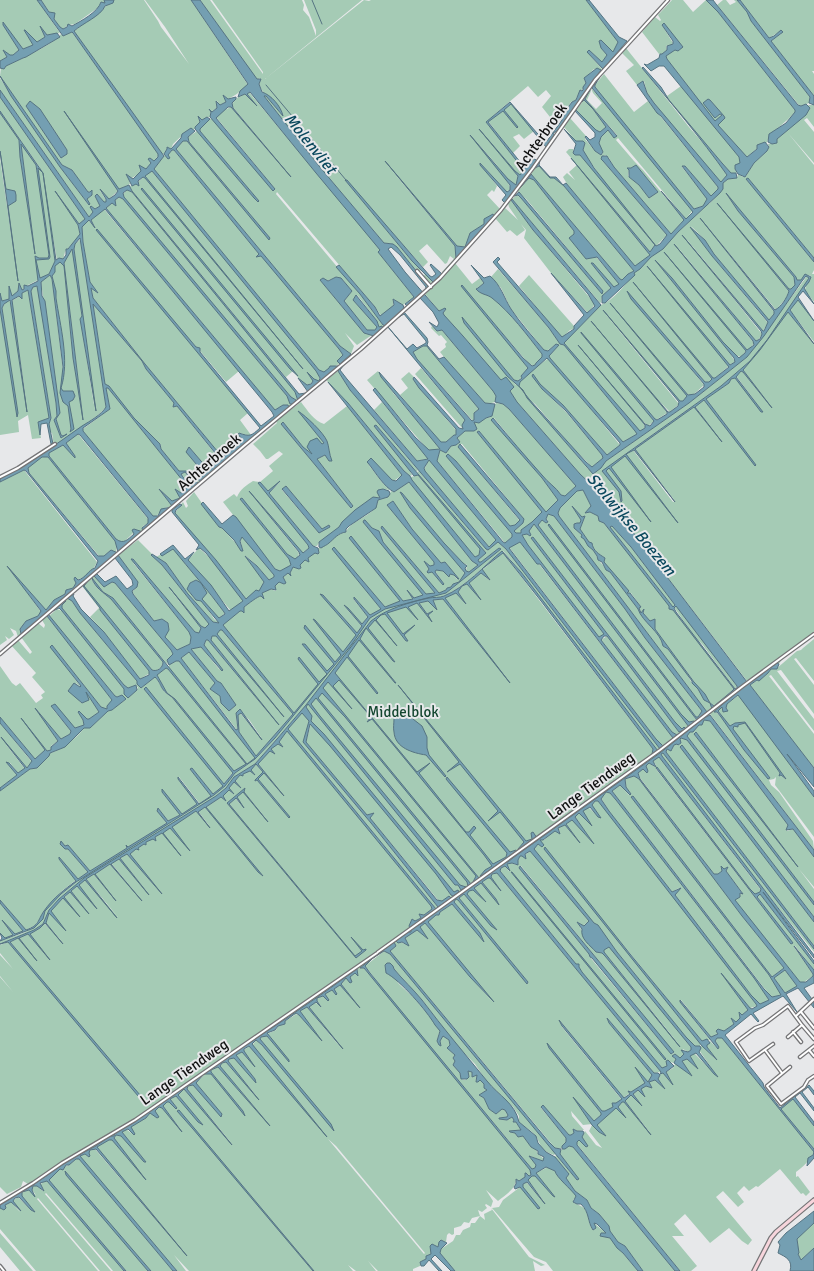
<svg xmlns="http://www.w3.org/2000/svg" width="814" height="1271" viewBox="0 0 814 1271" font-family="Signika,sans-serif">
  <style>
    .green { fill: #a5cbb5; fill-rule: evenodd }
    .water { fill: #749fb2; stroke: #567482; fill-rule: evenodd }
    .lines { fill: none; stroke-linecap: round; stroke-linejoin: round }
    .stream { stroke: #567482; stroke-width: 1 }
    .street-casing { stroke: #757577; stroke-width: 4.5 }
    .secondary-casing { stroke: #757577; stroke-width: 5.5 }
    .street { stroke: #fff; stroke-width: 2 }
    .secondary { stroke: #f7d5dc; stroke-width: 3 }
    .labels { text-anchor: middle; stroke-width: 4; stroke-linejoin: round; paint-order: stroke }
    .street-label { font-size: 15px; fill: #101111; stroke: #e7e8ea }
    .park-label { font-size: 15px; fill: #13462f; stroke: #e7e8ea }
    .water-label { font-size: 16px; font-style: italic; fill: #0a485d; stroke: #e7e8ea }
  </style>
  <rect width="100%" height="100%" fill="#e7e8ea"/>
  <!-- green -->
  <path class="green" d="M0 0H37L60 33 47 35 40 26 45 37 37 42 24 30 33 45 23 49 3 23V25L19 50 13 55H10L4 51 7 57 0 61Z
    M41 0H104L105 3 101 2 99 7 75 24 68 25 63 29 60 27Z
    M114 0H144L158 21 161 27 189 64 165 27 145 0H191L248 85C241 91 236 95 228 99L223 95 226 102 220 105 217 101 216 103 217 108 211 112 210 117H207L203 120 198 117 200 122 195 127V129H189L173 144 171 149 167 147V149L163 155 74 31Z
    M200 0H210L263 74V72L212 0H302L304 5 303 10 309 17 316 36V30L304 0H362L265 79 364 0 369 1 371 0H586L618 42 615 51 613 52 601 40V48L607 55 602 62 589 50 587 52 602 69 601 71 557 133 577 102 601 71 594 69 584 79 586 83C584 90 577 93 576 100L571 102 566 110 563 111 560 108 550 117 542 107 551 96 546 90 538 97 528 86 494 115 489 121 503 111 518 128 504 110V109L511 104 534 131 524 139 519 134 513 137 520 146 513 153 488 121 486 122 523 169 524 170 520 175 515 172 518 177 516 186 508 179 471 136C480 147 511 177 510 190L506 191 481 164 497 186 494 192 492 190 487 195 500 209 504 206 468 247 492 219 493 214 485 219 484 224 470 233 465 247 457 246 389 167 455 246 456 258 465 248 444 273 442 272 454 259 450 256 447 263 445 264 427 244 419 251 428 262 423 267 345 180 412 261C419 267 426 277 434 282L441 275 431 283 426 281 423 276 425 275 421 270 418 272 429 287 397 247 390 243H384L319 166 264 96H266L282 115C278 100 256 95 260 78L257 80Z
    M672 0H683L693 12 706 0 718 12 795 110V112C787 122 769 133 767 143L765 142 748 156H745L718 125 725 118 710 100 715 118 720 114 722 115 715 122 667 59 666 56 675 49 683 47 662 25 673 43 671 45 666 46 667 50 662 54H659L642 32 655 17 660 21 661 20 658 15Z
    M723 0H726L730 5 736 2 734 0H737L747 12 751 21 810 97 809 103 801 106 798 104 717 5Z
    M740 0H814V71H812L814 74V96L771 41 781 34 779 32 769 38Z
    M72 32 159 155 154 161 148 159 151 163 146 169 129 180 130 184 120 189 109 199 100 190 106 200V202H104L98 195 95 196 100 206 95 209 91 206 93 212 89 217 0 90V78L60 167 88 204 87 199 91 196 92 191 88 192 72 170 62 165 0 76 1 68 4 69 6 66C17 61 56 43 61 34L63 36ZM27 105 39 108 67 150 66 154 61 158 26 106Z
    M626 48 689 127 709 150 727 175 721 182 701 160 654 103 647 93 644 81 637 85 626 71 634 65 622 53Z
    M604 74 634 112 648 101 718 187V189L711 196 685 166 682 167 706 197 707 199 704 205 709 204 723 189V183L728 179 737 178 738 174 743 177 746 176 754 163 767 151 769 147 768 144 777 143V139L806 113 810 108 808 105H814V127L807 118 804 120 814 132V163L788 133 814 165V258L748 178 746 179 814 262V270L812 274H814V302L805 290 806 285 788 312 814 344V636L782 659 779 664 777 663 743 687 742 686 747 681 613 506 605 502 597 490 580 474 517 402 510 391 514 387 506 377 501 381 463 336 443 315V313L446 309 439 311 425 294 455 263 472 284 480 278 484 283 476 289C481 295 487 294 493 298 511 314 527 335 542 354V357L536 363 535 366 529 364 462 286 528 368 521 376 522 377 518 381 514 380 463 319 464 323 516 385H519L520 382 537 366 549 358 620 445 607 455 563 405 540 384 533 375 542 389 566 412 602 455 603 458 592 467 573 448 535 404 530 400 588 469 597 471 606 461 689 403 747 357 807 276 809 279 806 283 809 282 811 276 807 275 801 280H797L796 277 726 193 738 211 794 277 795 285 791 289H789L746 238 789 291 787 297 776 310 700 218 775 313 769 320 767 318 714 254 704 239 691 226 712 256 768 323 763 331 683 235 762 334 759 339 756 341 674 243 754 343 750 349 747 350 737 338 746 351 741 357 737 356 723 342 672 278 655 260 729 351 735 362 729 365 719 354 729 366 714 379 706 370 712 379 709 382H705L632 297 627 292 704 385 692 396 687 394V398L683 401 680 402 604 312 679 404 670 412 658 400 667 413 656 420 617 375 654 421 648 426 643 421 645 427 642 431H638L583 366 595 383 636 432 637 434 623 442 620 440 550 358 549 356 559 345 556 344 547 351 544 350 511 309 501 288 491 277 498 269 549 328 560 344 565 345 564 342 601 305C614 300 625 284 634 275V273L704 208 702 206 694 209 596 89 595 85ZM749 362 743 370 771 407 743 372 741 371 736 376 763 412 735 378 731 379 729 383 706 399 756 465 704 400 695 406 713 431 694 407 635 449 675 501 673 502 633 450H631L721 386Z
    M681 86 741 159 740 163 735 169 737 172 736 173H731L722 163 669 100 667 96Z
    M591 88 603 101 693 210 686 219 618 138 616 140 634 161 643 170 684 220 671 234 614 167 609 158 605 155 601 159 667 235 656 246 605 184 655 245 650 252 566 152 569 149H573V153L580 155 603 180 584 153 583 150 585 143 583 141H576L564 127 570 118 586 136 585 139 595 151 601 155 603 153 599 143 601 137 608 130 614 138 617 135 585 99 590 90 591 91 587 100 596 109 602 103 593 93ZM636 165 658 192 649 198 639 185 628 176 629 170 627 168H631Z
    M249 92 381 250 378 252 414 297 403 305 393 299V306L396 305 398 308 394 312 392 319 385 321 375 307 277 192 276 194 360 294 383 325 386 326 391 321 373 337 383 328 379 327 377 321 358 296 356 295 353 300 377 327V329L370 331 367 330 345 303V300L352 291 343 280 337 277 326 281 323 278 320 280 364 333 372 335 357 345 345 333 354 346 351 354 340 346 176 149 183 141H187L269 239 270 238 189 142 188 137 197 131 254 198 259 201 200 131V129L210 119H214L274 190 275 189 216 117 222 111 231 107 290 176 231 105 237 98 245 94 253 102 247 94Z
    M0 97 85 219 79 224 58 195 78 225 80 235 65 252 63 260 59 258 57 260 52 232 55 261 49 274 40 279 39 277 38 280 26 286 22 290 19 285 18 291 14 295H11L9 292V299L11 306 27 407 12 302 13 300 20 296 21 299 22 293 28 290 49 418 38 422 41 438 32 439 28 415 18 421 19 432 0 435V309L13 382 2 308 8 299 2 301 0 293V158L14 254 8 206 12 203 15 192 6 189 0 151V113L19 140 20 157 35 254 21 144H23L36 165V171L40 168 0 111Z
    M584 100 593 109 606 127 600 132 596 130 576 110Z
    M173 149 259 254 256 257 261 255 339 349 343 355 338 361 339 364 324 372 319 370 154 169 164 156 166 155 168 159 169 157 168 155Z
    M577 165 650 255 636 266 633 264 567 184 563 177 567 173 575 180 569 172Z
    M539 166 550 178H554L564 186 634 271 628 274 622 281 620 279 531 174 535 168Z
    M151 170 304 354 319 375V381L314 380 309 385 302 383 293 371 286 377 293 386 132 191 130 186 136 184Z
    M529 175 520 189 529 178 534 180 574 231V237L577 235 591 254 586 257 571 239 573 237 570 238 586 259 596 257 620 284 614 287 591 263 611 288 602 296 601 302 600 303 512 199 517 195 521 198 602 294 603 291 527 200 517 191Z
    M127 190 132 192 283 376 295 392 298 401 296 402V400L291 397 122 195Z
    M119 197 123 199 287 396 290 404H293L289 407 288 405H283L275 410 106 208 112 203 116 205 114 201Z
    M511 200 534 231 595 304 588 313 551 273 524 238 526 230 521 224 525 230 517 236 510 230 507 232 495 218 505 208 518 220 509 207 508 203Z
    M104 209 239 371 226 382 200 351V348L196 347 96 230 248 413 240 420 251 435 244 436 241 433 239 446 228 449 223 458 145 364 93 298 91 288 98 293 90 282 83 242 82 227 88 220 95 227 91 220Z
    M81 239 106 407 97 416 54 446 52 433 50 432 49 424 51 418 31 291 33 287 38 286 56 403 57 416 54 420 61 438 64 436 61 435 56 419 57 417 56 387 41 282 50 275 52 279 63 371 65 373 56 298V291L52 276 55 272V266L58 262 62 263 64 266 73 358 83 419 64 263 67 255 73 249 82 316 81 323 95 411 74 249 75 244Z
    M529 275 574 326V329L570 330 563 337 560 336 519 286Z
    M796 300H798L814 321V342L790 310Z
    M93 304 142 361 146 369 174 403 173 407 177 406 220 460 212 466 207 468 189 447 193 460 202 471 199 476V483L193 482 191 485 181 474 185 472 189 478 186 471H179L161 449V445L134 418 105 384Z
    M432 326 437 331 441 329 493 391 496 396 495 402 488 404 485 403 444 357 440 352 446 347 445 344 447 342 441 335 439 336 431 328Z
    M423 346H427L429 349 479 409 474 413V420L473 421 417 359 413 352Z
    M421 368 465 420 462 425V428L415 374Z
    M338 371 350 390 418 470 416 472 376 425 375 427 407 466 412 475 410 476 404 471 348 403 326 380Z
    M378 371 394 394 439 447V450L429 451 367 380Z
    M409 372 414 377 413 379 419 388 456 430 457 434 456 436 454 435 446 442 441 443 400 395 408 388 401 379Z
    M106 388H108L187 486 181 493 175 489 180 498 172 501 159 489 172 506H174L171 508 168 507 162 509 156 517 153 516 147 511 83 431V429L110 409Z
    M301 402C308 411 314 421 324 424L347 406 402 475 394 481 368 464C374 471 383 485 390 490L383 489 380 497C363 501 350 516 337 529 331 535 320 539 317 546H313L269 493 280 482 268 491 260 482 308 545 309 548 302 553 249 491 299 553 298 558 294 559 287 554 242 498 240 499 289 559 291 565 279 572 275 569 223 502 234 494 237 497C240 489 247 485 253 481L260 482 273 471 269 466 283 454 279 451 268 459H266L260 451 253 444 277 423 276 421ZM300 412 326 440 328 452 326 455 317 459 353 506 351 508 281 424 283 422 303 447 311 454 309 444 310 441 323 444 324 443ZM286 486 322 529 329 525 330 527 319 533 282 490Z
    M382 402 429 459 427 460 426 459 417 461 374 410Z
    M496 403 503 404 509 409 576 486 565 496 561 495C556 487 548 483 542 476 525 457 510 437 494 418L492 420 542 478 558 500 546 513 479 431 477 432 542 512 522 533H516L514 531 523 523 524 519 462 444H460L458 447 520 521 515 525 510 526 456 461 448 455 447 456 512 534V537L505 543 437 461 440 450 446 453 451 446 456 445 460 442 457 438 465 431H474L476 429 473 422 490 417Z
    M78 434 149 520 148 523 143 526 142 531 134 532 124 542 121 543 116 539 49 456V453L63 445 75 457V456L66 443Z
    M42 457H48L115 541 117 545 116 552 111 550 104 556H99L29 473 27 468Z
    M429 459 496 540 489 547 424 470Z
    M24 470 97 562C94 570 84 581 74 579L76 583 73 588 66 590 65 594 54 600 46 610 16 577 41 612 38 616 26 621 20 629 21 634 18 637 16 631 10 628 14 635 9 639 5 636 7 640 0 645V482Z
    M419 471 486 549 488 550 498 542 506 549 661 749 663 746 656 739 509 547 520 542 534 561 519 539H520L538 563 537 564H539L550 578 673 738 677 735 672 732 601 640 607 636 679 732 685 729 684 727 682 729 675 722 533 537 531 538 604 634 599 638 528 545 522 535 527 534 530 536 529 531 534 524 689 727 694 723V721L689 722 681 714 538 525 542 520 546 523 548 522 546 516 548 514 554 516 625 609 645 638 702 711 698 717H696L549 524 693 715 697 720 707 712 559 516 558 513 560 508 577 491 583 490 591 506 585 513 590 512 598 516 599 521 604 523 670 606 669 609 673 610 692 634 674 607 677 606 737 686 735 689 702 644 694 637 734 689 714 706 711 704 712 709 737 689 740 690 714 712H716L721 717 744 750 769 779 770 778 732 729 734 726 745 723 780 773 779 776 781 775 785 779 745 722 735 723 730 726 718 711 722 707 723 711H728L726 708 727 704 739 695 814 797V837L775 785 776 777 774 779 769 780 771 785 779 792 813 841 814 850 710 714 662 752 514 857 508 862 505 863 435 912 425 920 424 922 411 929 412 931 411 932H408L397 941 408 945 405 938 416 929 426 937 420 927 425 923 459 964 493 1002 427 921 436 915H439L440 912 452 904 483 940 480 933 454 902 456 899 458 900 528 984V982L459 898 464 894 495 928 467 894 468 891 473 890 484 900 474 888 481 883 498 903 496 899 482 882 488 878H490L501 891 491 877 492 874 497 873 661 1072 654 1073 608 1019 609 1023 652 1075 649 1082 655 1080 664 1088 658 1079 660 1074 663 1073 671 1082 666 1072 673 1068 675 1064 679 1065 690 1075 682 1061 687 1059 696 1067 690 1056 694 1053 717 1076 699 1050 701 1046 704 1047 715 1059 706 1045 710 1041 718 1049 719 1047 715 1041 717 1038H722L814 1152C810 1160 804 1166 796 1172V1177L798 1176 810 1192 806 1196 803 1193 801 1194 780 1169 758 1187 756 1186 749 1191 744 1186 737 1193 744 1202 738 1207 723 1191 716 1197 752 1240 748 1245 742 1241 729 1228 710 1243 685 1214 674 1224 684 1236H672L697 1266 691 1271H680L576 1143 579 1140 586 1146H587L582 1137 585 1131 596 1145 602 1148 589 1131 592 1125 599 1132 604 1135 597 1125 616 1107 624 1115 618 1107 622 1102H624L651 1134 625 1101 631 1095 640 1104 633 1094 638 1090 645 1096 640 1089 646 1086 651 1087 649 1082 647 1081 638 1072 645 1083 631 1092 629 1091 630 1093 623 1098 561 1022 562 1027 622 1100 616 1103H613V1107L605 1112 602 1111 548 1045 549 1048 601 1113V1115L594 1121 577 1103 592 1124 583 1125 571 1111 572 1116 584 1130 577 1131 573 1129 574 1133 571 1136 569 1135 543 1106 541 1108 566 1138V1142L562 1148H555L390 951 396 946 394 943 360 968 363 967 397 1007 365 966 383 952 386 951 390 954 556 1153 554 1155C539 1150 542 1145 535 1135 531 1130 524 1127 519 1122V1116L513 1107 487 1082 475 1064 455 1044 423 1001 394 969 393 966 387 963 385 965 386 973 393 976 399 984 414 998 440 1029 437 1041 439 1045 441 1046 440 1041 443 1036 449 1040 450 1045 447 1048 455 1055 453 1058 455 1061 453 1065 460 1073 461 1079 465 1080 469 1077 468 1071 472 1072V1077L477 1075 476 1081 478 1082 480 1079 485 1084 484 1088 487 1090 479 1095 484 1098 489 1109 496 1114 502 1109 505 1110 508 1115 507 1117 499 1118V1119L507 1120 512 1117 514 1119 513 1122H516L521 1130 510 1132 515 1133 518 1137 523 1136 531 1147 536 1149 538 1154 544 1159 543 1161 530 1156 536 1165 535 1168 532 1169 403 1014 514 1149 530 1170 531 1175 529 1176 526 1173V1177L518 1181 516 1179C516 1189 506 1194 498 1201L486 1190 493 1201 491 1207 486 1204 485 1205 487 1208 482 1212 478 1210 480 1216 472 1218 469 1223 464 1222 461 1226 454 1228V1234L452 1235 449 1233 447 1235 446 1242 441 1240 438 1247 431 1244V1254L426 1256V1259L420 1262V1266L413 1269V1271H378L368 1261 376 1271H356L348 1265 353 1271H314L178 1110 313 1271H189L174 1255 186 1271H177L80 1157 82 1155 85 1154 89 1157 88 1153 90 1150 95 1149 182 1250 96 1147 109 1140H112L135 1167 114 1139 116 1135 121 1136 146 1162 122 1132 126 1129 134 1135 130 1127 146 1118 150 1113 158 1117 154 1111 158 1107 162 1108 181 1130 163 1106 167 1102H169L177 1108 170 1099 176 1096 202 1124 178 1095 184 1089 232 1144 187 1089 188 1086 193 1084 221 1116 222 1114 196 1083 204 1075V1074H211L244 1114 243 1111 211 1072V1070L218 1067 266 1121 220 1066 222 1063 226 1062 258 1098 228 1061V1059L234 1057 256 1082 255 1079 236 1055 242 1052 252 1063 243 1051 249 1046 306 1111 252 1046 256 1040 268 1051 335 1131 260 1039 261 1037 267 1036 289 1061 267 1034 276 1030 278 1026 285 1024V1021L295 1015 293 1013C233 1053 176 1094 116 1133L114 1136H110L96 1146 71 1159 33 1185 0 1204V1201L28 1184 23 1181 21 1187 7 1194 0 1187V977L13 992 0 976V955L13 969 0 953V945L8 942 145 1103 10 942 18 938 25 945 19 938 28 934 49 959 29 934 40 928 44 923 63 943 46 923 49 913 63 927 50 911 70 892 87 911 71 891 77 886 93 904 78 885 85 880 118 917 86 879 94 874 114 899 95 874 110 864 142 901 111 863 119 859 143 887 120 858 127 854 161 893 129 854 136 849 138 850V848L144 844 146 845V842L153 838 156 840 155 837 162 833 180 855 162 833 170 827 186 846 171 827 196 811 210 827 198 811 205 807 209 813 206 807 221 797 226 801 222 796 229 790 233 794 229 788 234 782 241 788 235 781 240 775 243 776 242 774 250 771 255 775 250 770 256 764 263 772 255 781 257 780 289 818 258 779 264 773 283 795 258 764 270 750 274 754 271 749 278 743 282 747 279 742 287 730 431 906 432 909 424 915 419 914 421 918 415 921 412 919 411 920 410 927 436 909 288 729 302 713 301 711 255 764 234 777 226 788 216 796 84 879 59 899 49 910 43 924 34 930 0 944V941C19 934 38 932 45 911L36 925 26 930 0 900V791L30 769 37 768C41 762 48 759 50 753 60 751 78 737 84 728H90L109 710H112L126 699 122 695 117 697 115 696 49 616 57 609 62 611 124 689V694L128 698 138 688 136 685 128 688 124 685 62 608V605L67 598 71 600 80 613 137 681 141 688 155 677C163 686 158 688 172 697L233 772 224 784 147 689H144L224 786 213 794 192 768 190 769 211 796 200 804 214 795 225 786 235 773 251 762 247 764 169 668V665L176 661H179L256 758 275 738 307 698 294 713 224 628V623L240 611H242L244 613V607C248 604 258 596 261 596L264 598 261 593 270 589 276 591 274 586 279 582 284 584 285 583 283 577 288 573 290 575V573L293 567 299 569 301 568 300 565 305 560 308 561V558L315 552 319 553 318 548C330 547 333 534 346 532 351 519 377 516 378 500L388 497 391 491 394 492 409 482 472 561 479 564 469 572 466 571 467 565 463 563 444 543 402 493 400 492 410 508 452 555 465 574 459 582 453 584 451 587 447 588 446 590 439 593 382 526 381 528 436 594H426L383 542 379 531 372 528 364 520 363 522 424 595 414 598 407 590 413 599 403 601 351 537 349 538 401 602 385 607 333 547V549L381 609 380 610 414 599 446 593 501 549 499 548 481 562H479L478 560 486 553 466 531 480 549 479 555 475 557 411 480V477L418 475 439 500 417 472ZM393 501 412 529 439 561 442 563 445 562 459 579H457L454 575 450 574 449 577 443 571 436 570 435 571 444 584 443 585 432 572H427L429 569 425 562 430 566 434 565V562L387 505ZM572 506 582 517 585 516 580 529 589 542 592 543C593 551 599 554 605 558L604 562 614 576 629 591 627 593H631L641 607 639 608 642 613 644 610 643 613 650 621 655 619 654 624 653 621 650 623 651 626 654 625 655 629 710 703 704 699 698 689 692 683 684 669 668 649 663 646C661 632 642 622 638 609L610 572C605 569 603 564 598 560 596 554 594 550 588 546 586 540 581 533 576 530L574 524 577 523 580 524 581 520ZM503 551 521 572 657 751 652 754 653 749 503 553 482 570 489 580 481 573 469 583 480 599 467 584 462 586 458 592 465 603 456 593 445 598 495 664 443 599 433 600 437 610 428 601 419 603 427 614 433 611 428 615 429 618 417 603C425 599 435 600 443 596 465 588 484 565 503 551ZM321 594 323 595 357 633 362 626 345 607 362 624 368 617 354 600V597L370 615 380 611 369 618 353 641 356 635ZM309 721 311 723 306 742 367 815 374 813 370 818 438 900 442 902 449 896 450 898 438 907 371 823 304 743ZM179 777 200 804 87 874 61 894 47 908 62 891 76 880 59 857 78 879 88 872 68 849H65L60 844 61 842 65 846 68 845 90 871 127 848 126 845 128 847 167 823 157 811 158 808 168 821 180 815 162 792V790L182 814 197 804 178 779ZM245 789 243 791 268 821 243 792 236 797 243 807 235 798 229 804 347 947 227 803ZM357 969 358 976 355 973 349 978 351 982 346 978 341 984 358 1006 340 985 334 989 336 995 332 990 325 994 328 1001 323 996 317 998V1001L321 1006 314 1002 309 1007 342 1049 307 1007 300 1011 318 1036 299 1015 295 1014ZM328 1139 336 1146 425 1253 424 1254Z
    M194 492 219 527 222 528 243 551 240 538 242 537H244L274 575V577L269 580 257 566 246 556 264 581 261 590 255 592 246 599 175 513 183 502 186 508 188 506 186 501Z
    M612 526 631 547 675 605 673 607 610 527Z
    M138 540 152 554 151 555 162 565 209 624 205 628 201 626 168 587 201 628 199 633 195 632 132 558 134 564 189 632 191 637 190 644 177 650 165 637 169 627 168 623 162 619 154 621 132 592 137 587 138 582 118 555Z
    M173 548C190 570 208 590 224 612V614L219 618 217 617 202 599 196 580 190 583 189 592 196 600H201L215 620 220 622 219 623 213 622 188 594 166 563 156 557Z
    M199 548C216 562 229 582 243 600L242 602 231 611 188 560Z
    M94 575 102 585 106 586 112 582 115 583 171 650 173 654 167 660 168 664 166 663 113 598 103 592 92 579C94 587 104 593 111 599L163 662C162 668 157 672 152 670L85 588 100 608V610L149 671 150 673 140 679 139 678 104 632 90 617 99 608 82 586Z
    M47 616 112 700 106 710 101 707 52 645 51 647 81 687H80L76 683 80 702 83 703 86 692 99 712 90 719H87L79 711 78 712 83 720 84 725 75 728 51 707 71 731 70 734 61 739 35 708 58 741 51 746V750L47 751 30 730 45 750 35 759 0 717V666L12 683 16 686 20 683 36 703 43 698 41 695 45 692 32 677 36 673 11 645 18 640 30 654 32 652 21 637 38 623 44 628 45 625 42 620Z
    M219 630H222L293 714 256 756 239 732 238 715 240 713 262 739 250 721 239 709 236 718 238 729 237 730 181 658 189 652 215 683 210 689 221 696V703L229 711 236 705 221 683 217 681 191 649 201 647 219 669 223 670 204 645 207 639 278 724 211 640 212 636 216 635 284 717 217 634Z
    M814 639V681L796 658 794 659 814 685V714L781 670 777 671 814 719V731L771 675 769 676 814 734V768L750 685 767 674 771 669H776L797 651 801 650 803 648Z
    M166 668 168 669 246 764 234 772 175 699 167 693 157 675Z
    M704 720 710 721 788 825 787 831 793 829 814 857V887L799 869 814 889V902L687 736 689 732 694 731 699 725H702ZM695 732H696L798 867 694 734Z
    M0 723 32 762 27 768 5 743 25 769 18 773 10 763H7L17 775 0 788Z
    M681 738 686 739 702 758 814 905V917L682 746 680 747 814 922V946L666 752 668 749 672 750 674 745 677 744 678 745 681 743 680 739Z
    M663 753 814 949V952C762 888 711 822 662 756L661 754Z
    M657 757H659L761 890 760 892 755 894 750 889 657 768 656 769 791 944 793 943 790 939 757 897 760 894 814 964V970L795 946 794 947 813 974V976L804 982H800L734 900 738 898 742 892 726 871 728 868 724 869 721 866 722 871 718 874H714L640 778 638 771 643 769 647 772 646 766 649 763 655 767 656 765 653 761Z
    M634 776 639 779 742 916 784 968 772 977 633 796 631 797 769 975 782 993 781 995 772 997 764 988 612 791 620 785 629 795 631 794 626 787 625 779Z
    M606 792 610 793 616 800 754 978 769 1000 760 1004 751 995 675 895 679 888 672 892 609 811 601 798Z
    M595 801H598L608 811 757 1004V1006L750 1008 721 973 748 1010 742 1015 739 1012 740 1018 736 1022 731 1019 734 1024 724 1031H716L718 1034 711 1037 681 1000 680 1002 710 1040 702 1041 544 849 701 1043 700 1046H695L686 1037 617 952 597 925 594 924 580 906 578 908 589 921 583 926 578 922 585 939 596 952 602 953 605 956 681 1047 604 952V950H597L586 937 588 936 592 941 590 931 586 934H584L592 923 691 1047V1050L688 1052 683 1049 684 1055 680 1059 675 1054 673 1056 676 1060 674 1063 666 1061 668 1064 665 1068H662L582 972 579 967V964H576L500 871 501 868 505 866 509 871 510 870 507 864 512 863 516 865 520 856 525 855 530 851 560 886H561L533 849 534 847 538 844 542 846 544 845 539 840 542 839 544 840 555 830 560 832 558 828 565 825 578 841 566 824 572 819 594 844 575 817 579 813 590 824 582 811 588 807 600 818 592 805ZM519 866H521L674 1053 671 1054 589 956V954L519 868Z
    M0 903 22 929 23 931 15 934 3 921 13 935 5 938 0 933Z
    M785 970 797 986 785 993 774 978Z
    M793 1099 814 1126V1149L781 1109Z
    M569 1146 573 1147 675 1271H643L625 1246 618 1242 610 1231 609 1226 599 1214 591 1208 587 1200 575 1191 566 1178 569 1174 555 1157 556 1155 577 1180 578 1179 560 1154 561 1150Z
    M76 1159H79L173 1271H151L65 1172 148 1271H126L49 1180 50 1177 58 1171V1169L69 1165Z
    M548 1167 555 1171C557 1178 571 1188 577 1196L573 1200 574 1203C594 1210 584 1217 593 1230L596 1228 594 1223 606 1233H601L602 1235 610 1238 638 1271H553L546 1262 534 1257 492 1208 499 1207 503 1200 520 1187 539 1208 523 1187V1184L526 1182 545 1203 528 1180 532 1176H535L554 1196 536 1173Z
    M44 1181H47L54 1188 124 1271H113L46 1193 45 1194 111 1271H100L38 1198 37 1199 98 1271H36L0 1229V1208H6L5 1205 11 1202 20 1212 13 1201 18 1197 31 1210 34 1211 22 1196V1192L29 1190 36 1195 32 1190 33 1186H37L43 1191 44 1190 40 1185Z
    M491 1208 529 1257 545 1265 541 1266 533 1261 535 1271H455L440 1253 441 1249 453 1241 456 1235H460L463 1230 470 1227 471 1223H475L480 1216 485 1220 484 1214 492 1210Z
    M814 1223V1248L801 1260 798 1254 797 1238Z
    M0 1233 33 1271H20L0 1247Z"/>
  <!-- water -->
  <path class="water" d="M37 0H41L49 12 55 13 54 19 60 27 63 29 67 27 68 24 72 26C81 21 98 12 101 2L105 3 104 0H114L113 3 105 6C101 16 83 23 74 31L164 156 154 169 319 370 324 372 329 368 330 366H338L308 392 298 378 307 385 311 384 313 381 307 372 314 379 319 381 320 378 316 371 152 171 145 176 303 369 145 178 143 177 138 181 139 186 136 184 132 186 126 174 133 179 141 171 139 165 146 169 151 163 148 159 150 158 154 161 158 157V154L73 33 72 32 63 36Z
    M191 0H200L257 79H261L259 84 262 92C271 95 281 106 283 116L266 96H264L319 166 384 243 393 244 397 247 429 287 425 290 426 287 400 255 391 247 388 249 405 272 439 311 445 308 446 309 443 313 444 315 463 336 501 380 506 377 514 387 510 391 517 402 580 474 597 490 605 502 613 506 747 682 742 685 743 687 777 663 779 664 777 669H771L768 673 759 681 757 680 750 685 814 768V787L787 754 814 791V797L738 695 727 704 726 708 728 711 723 712 722 707 718 711 730 726 735 723 745 722 786 779 781 775 779 776 780 773 745 723 738 725V727L734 726 733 729 770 778 768 779 744 750 721 717 717 712H714L740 689H737L712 709 710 703 704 700 698 689 692 683V681L668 649 663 646C661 632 642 622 638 609L610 572 606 570 602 562 598 560 597 556 593 550 588 546 584 539 581 537 582 535 574 528V524L577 523H580L581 520 572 506 582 517 585 516 580 529 589 542 592 543C593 551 599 554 605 558L604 562 629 591 627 593H630L641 607 639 608 641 613 644 609 643 613 650 621 655 619V629L694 682 705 694 710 703 714 706 732 691 734 689 673 610 669 609V606L604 523 599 521 598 516 590 512 585 513 591 506 583 490 577 491 560 508 558 513 559 516 707 712 697 720 693 715 548 525 549 524 696 717H698L702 711 645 638 625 609 554 516 548 514 546 519 548 522 546 523 542 520 538 525 681 714 689 722 694 721V723L689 727 534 524 529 531 531 535 530 536 527 534 522 535 528 545 599 637 604 634 531 538 533 537 675 722 682 729 684 727 686 729 679 732 607 636H604L601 640 672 732 677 735 673 738 540 564H537L520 542 509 548 656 739 663 746 660 749 506 549 498 542 488 550 486 549 350 390 338 371 343 366 340 370 347 379 417 461 428 459 373 390 375 388 415 437 429 450 440 449 381 377 379 372 441 442H446L454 435H456V429L419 388 413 379 414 377 459 428 463 429 462 425 465 420 388 327 407 349 413 344 417 348 426 343V341L404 314 399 317 404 312 427 338 428 342 427 345 439 359 444 357 485 403 495 404 492 416 486 418 479 423 474 422 477 429 474 431H465L457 438 460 442 456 445 451 446 446 453 440 450 437 461 503 542 505 543 512 537V534L446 456 448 454 456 461 510 526 515 525 520 520 458 447 460 444 524 519 523 523 514 531 516 533H521V530L532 522 542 512 477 432 479 431 546 512 558 500 542 478 491 420 493 418C509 437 525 456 542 475 548 483 556 487 561 495L565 496 576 486 509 409 503 404 495 402 496 396 493 391 442 330 437 331 429 322 437 327 439 323 433 312 420 298V295L407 306 405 304 414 297 378 252 380 250 316 173 250 92 247 94 257 106 245 94 238 97 240 91 248 84ZM423 346H427L429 349 479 409 474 413V420L472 421 417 359 413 352ZM429 460 496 540 489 547 425 471 424 468ZM612 526 631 547 675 605 673 607 610 527ZM676 606 737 686V688L735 689 676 612 674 608Z
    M586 0H589L619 37 627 41 603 69 587 52 589 50 602 62 607 55 601 48 599 41 601 40 613 52 618 42Z
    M706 0H713L716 4 798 105 801 106 806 104 810 108 806 115 777 139V143L772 144 768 142 769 134 786 123 795 112V110L718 12Z
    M737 0H740L769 38 774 36 781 30 783 32 771 41 814 96V105L809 103 810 97 751 21 747 12Z
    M3 22 23 49 33 45 24 30H25L37 42 45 37 40 26 47 35 57 33 60 37 26 57 23 58 6 66 4 69 0 68V61L7 57 3 50 10 55H13L19 50 3 25Z
    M664 23 683 47 678 51 675 50 666 56 667 59 715 121 722 115 720 114 715 118 714 117 703 103 708 99 710 100 724 116 725 118 718 125 747 157 757 149V145L765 142 769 147 767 151 754 163 745 177 738 174 735 169V165L740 163 739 157 664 66H659L651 71 644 64 647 65 659 58 660 54H662L667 50V46L673 44V41L662 25Z
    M643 67 661 87 669 100 722 163 731 173H736L737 178 728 179 723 183V189L720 193 678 232 663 249 651 257 640 269 634 273 635 275 605 303H602V296L611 288 591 263H593L614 287 619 284 597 257 586 259 569 238 574 234V231L534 180 529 178 519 189 530 176 531 174 620 279 622 280 628 274 634 271 564 186 554 178H550L539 166 535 168 540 160 539 165 550 177H556L563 185 566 183 635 266 650 255 571 158 650 252 655 245 580 155H575L573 153 576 144 564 129 576 141H583L585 143 583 150 594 168 656 246 660 244 667 235 603 161 601 159 602 156H607L614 167 671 234 684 220 661 191 686 219 693 212 592 88 601 75 595 85V87L694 209 703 206 707 199 682 166H685L711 196 718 189V187L661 116 657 113 637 85 643 81 647 93 654 103 720 181 721 182 727 175C701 138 671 103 642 68Z
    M597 68 601 70 557 131 553 133 554 135 546 147 511 104 504 110 518 127 517 128 503 111 488 122 525 168 531 161 528 156 532 160 535 159 537 161 505 203 502 200 506 195 480 165V163L507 192 510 190V185L470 135 508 179 516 185 518 176 479 129 515 171 520 175 524 170 523 169 486 122 510 102 544 141H547L562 120 563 111 566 110 572 102 576 100 580 90 582 91 583 90V87L586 83 584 78Z
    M0 76 62 165 72 170 88 192H90L92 190V195L87 199 90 204 89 205 60 167 11 96Z
    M0 90 89 217 93 212 90 207 91 206 95 209 100 206 95 196 97 194 104 202H106V199L100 189 109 199 115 195 118 191 64 111 119 189 129 185 132 191 299 394 306 393 298 401 295 392 132 192 127 190 123 193 124 197 291 397 296 400 293 404H290L287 396 123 199 119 197 115 200 116 206 112 203 106 208 275 410 283 405H288L289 407 200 482 198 479 202 471 186 452 189 447 207 468 212 466 220 459 177 406 173 407 174 403 146 369 142 361 93 304 105 384 109 386 134 418 160 444 161 449 179 471H186L190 478 185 472 181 474 187 483 192 485V480L199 483 172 506 159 489 172 501 180 498 175 489 181 493 185 490 187 486 108 388H106L110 409 83 428V431L153 516H158L161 509 172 507 143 532 142 528 148 523V518L80 435 78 434 66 443 75 456V458L63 445 49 453V456L116 539C124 545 128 539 134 534L132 530 134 529 143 532 118 552 115 541 48 457H42L28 468 29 473 98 556H104L111 550 118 553 21 634 20 629 26 621 38 616 41 611 7 566 46 610 54 600 65 594 66 590 73 588 76 583 74 579 75 577 78 580C86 578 88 570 95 568L98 561 26 471 24 470 0 482V479C29 464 55 445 82 426 90 421 101 415 106 407L80 238 75 244 74 249 96 411 80 319 82 316 72 249 64 263 83 420 73 358 64 266 60 262 55 266V272L52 276 56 291V298C60 325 70 361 61 388L63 391H73L75 396 73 400 69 402 74 429 70 432 71 429 68 406 63 402 60 393 63 367 52 279 50 275 41 282 42 296 45 301 60 413 56 419 61 435 63 436 67 434 61 438 54 420 57 416 56 403 37 286 33 287 31 291 51 418 49 424 53 444H51L47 423 41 424 40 435 38 422 49 418 28 290 22 293V299L19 296 12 300 27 412 10 300 4 304 2 308 18 413 17 417 0 309V293L2 301 9 299V286L12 296 18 291 19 283 22 290 24 289V285L28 286 38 281 35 256 39 258H48L49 255 36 165 21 144 35 254 20 157 19 140 0 113V111L43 173 56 260 59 258 63 259 66 255V249H68L80 234 78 225 55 191 79 224 85 219 0 97ZM38 168 43 173 55 261 49 274 40 278 36 260 49 259 50 257ZM105 209 272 412 274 416 261 426 200 352V348L196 347 97 229 96 230 260 428C251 436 250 437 239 433L238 434 241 438 238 446 226 449 227 451 223 458 145 364 93 298 91 288 98 293 90 282 83 242 82 227 89 220 95 228 91 220Z
    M590 90 585 99 617 136 614 138 608 130 601 137 599 143 603 152 601 155 595 151 585 137 586 136 590 140 595 137V133L575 111 576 110 596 130 600 132 606 127 593 109 584 100 582 102Z
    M223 95 228 99 236 97V99L232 103 233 108 291 177 231 107H228L216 118 275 189 273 191 210 117 211 112 209 109 212 112 217 108 216 101 220 105 226 102Z
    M30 101 40 109 67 150V154L61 158 26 106Z
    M198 116 202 120 207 117 210 119 200 129V131L259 201 258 202 254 198 195 129V127L200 122Z
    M191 128 195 131 188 137 189 142 270 238 269 240 187 141H183L176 149 340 346 351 354 340 364 337 361 343 355 339 349 261 256 256 257 259 254 174 150H172L168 155 170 158 168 159 164 154 167 149V147L171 149 181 138 182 134Z
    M0 151 6 189 15 191 16 195V201L8 206 18 281Z
    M385 161 457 246 465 247 470 233 484 224V219L493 214 494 216 456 259 455 246Z
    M636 165 658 192 649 198 639 185 629 177V170L627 168H631Z
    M748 178 814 258V262L746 179Z
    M345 180H347L430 276 432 277 436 274 430 265 431 264 442 274 433 282 412 261Z
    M142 188 298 376 290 369 141 189Z
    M519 192 603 291 602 294 521 198 518 195 514 196Z
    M726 193 796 277 797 280H801L805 274 811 277 809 282 804 288 814 304 803 291 798 297 814 321 798 300 790 310 814 344 788 312 760 350 743 370 772 408 743 372 741 371 736 377 763 412H761L735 378 731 379 729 383 706 399 756 465 755 466 704 400 695 407 722 442 694 407 635 449 675 502 634 450 626 454 678 523 625 456 611 467 651 522 609 468 606 471 621 491 622 501 621 502 619 492 602 471 721 386 750 361 767 340 809 278 806 276 802 281 764 336 747 357 689 403 606 461 601 468 593 474 527 398 523 390 507 376 464 323 462 317 514 380 518 381 522 378 521 376 528 368 461 286 462 285 523 358 532 366 535 365 536 363 542 357V354C527 335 511 313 492 298 487 294 481 295 476 289L478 288 484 283 471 265 484 278 490 276C501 285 504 298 511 309 521 324 533 337 544 350L548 351 556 344 559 345 549 356 550 358 623 442 637 434 635 431 564 345 560 344 549 328 493 262 498 257 500 259 497 262 562 337 574 329V326L584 315 551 273 587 313 595 306 588 294 533 230 511 200 512 199 601 305 564 343 640 431 645 428V425L578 345 645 424 650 426 654 421 581 333V332L655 419 657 420 667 414V412L591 321 668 412H670L678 406 679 402 603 310 680 401H683L687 396 610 303 688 395 695 394 704 387V384L631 299 627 291 705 382H709L712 379 633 282 713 378H715L729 367 647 266 730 365 735 362 734 358 655 260 672 278 723 342 739 358 745 353 746 351 664 252 747 350 754 345 753 341 674 244 756 341 760 339 762 334 761 331 682 235 763 331H764L768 322 712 256 690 227 705 240 714 254 769 320 774 314V311L700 218 775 310C781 307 787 298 789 291L717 203 789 289H791L795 285 794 277 738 211ZM547 358 620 443V445L607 455 563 405 540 384 533 374 532 376 542 389 566 411 602 455 603 458 592 467 586 462 529 399 519 386 520 382Z
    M339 265 375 307 380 316 394 305 393 299 403 305 404 308 386 326 383 325 360 294 336 267Z
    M336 277 341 278 352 291 344 301 367 330H375L377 327 353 300 356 295 377 321 379 327 382 326 383 328 374 336 364 333 320 280 323 278 328 281Z
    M328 382 348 403 404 471 410 476 412 480 475 557 479 555 480 549 418 475 414 476 374 426 376 425 486 553 478 560 479 562H481L499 548 501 549 446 593 385 609 370 618 352 644 275 738 255 759 235 773 225 786 214 795 76 882 61 894 45 911 43 919 34 928 0 941 2 938 0 933 5 938 13 935 2 920 15 934 23 931 0 903V900L26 930C40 925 37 921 44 911 53 898 65 889 76 881L59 859V857L78 879 88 872 68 849H65L60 844 61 841 65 846 68 845 90 871 127 848 126 845 128 847 167 823 157 811 158 808 168 821 180 815 162 792V789L182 814 197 804 178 779V777L199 804 211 796 190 769 192 768 213 794 223 786 144 689 146 687 224 784 233 773 172 697C158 688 163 685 155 677L141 688 137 684V681L80 613 72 601 67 598 74 594 73 596 81 609 104 632 140 679 149 675V671L100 610V608L83 586 88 581 84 586 152 670C157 672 163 668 163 662L111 599C104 593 94 587 92 578L103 592 113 598 247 764 255 758 179 661H176L169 665 167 660 173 654 171 650 115 583 112 582 104 587 94 576 97 574 105 582 116 576 127 589 133 585 132 580 115 558 118 555 138 582 137 587 132 591 133 594 154 621 162 619 168 623 169 630 165 637 177 650 190 644 191 637 189 632 131 559H133L195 632 199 633 201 628 169 587 201 626 205 628 209 624 162 565 151 555 152 554 166 563 188 594 213 622 219 623 201 601 196 600 187 589 190 583 196 580 201 583 207 593 202 599 219 618 225 614 224 612C208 590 190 570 173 549L162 556 160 554 173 545 185 559 194 552 188 560 211 585 229 611 243 601 206 553 200 548 196 550 199 545 172 512V510L180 504 182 505 176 510 175 513 216 560 246 599 256 590 259 591 264 582 245 556 257 566 269 580 274 577V575L242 537 240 541 243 551H241L234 540 222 528 219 527 201 504 203 502 222 524 233 515 236 517 275 569 280 571 291 565 289 559 240 499 242 498 287 554 295 559 300 555 299 552 249 491 303 553 309 548 308 545 258 483 260 482 268 491 280 481 269 493 313 546 318 548 319 553 318 554 315 553 308 558 309 562 305 560 300 565 301 568 299 569 293 567 290 573 291 576 288 573 283 577 286 583 284 584 279 582 275 586 276 590 271 589 262 593 264 599 261 596C258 596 248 604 244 607V613L242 611H240L223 625 294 713 318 684 298 659 299 657 319 682 327 674 302 644H305L327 671 334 664 304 628 305 625 335 662 341 655 313 619 315 620 343 652 356 635 320 594 323 595 357 633 362 626 344 605 348 608 362 624 368 617 354 599V597L370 615 381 609 332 549 334 547 385 607 400 601 349 538 351 536 403 601 413 599 407 590 414 598 423 595 363 522 364 520H365L372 528 379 531 383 542 426 594 435 593 381 528 382 526 439 593 446 590 447 588 451 587 453 584 459 582 465 573 410 508 400 492 402 493 444 543 463 563 467 566 465 568 466 571 469 572 478 565 472 561 409 482 394 492C384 487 376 473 368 463L367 462 371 458 392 480 396 481 402 475ZM220 630H222L293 714 256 756 239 732 238 715 241 713 262 740 240 709 236 713 238 729 236 730 181 658 189 652 215 683 210 689 220 696 221 703 229 711 236 705 221 683 217 681 191 649 201 647 222 671 223 670 204 645 206 640H208L279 725 211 640 212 636H216L284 717 217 634ZM166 668 168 669 246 764 234 771 175 699 167 693 157 675Z
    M298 411C306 416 323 432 327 441 329 446 329 454 332 461H329L325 455 317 459 353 506 351 508 281 424 283 422 303 447 312 454 307 447 310 441 317 438 322 444 324 443Z
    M286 486 322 529 329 525 330 527 319 533 282 489Z
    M383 489 389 491 390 494 388 497 378 500 376 508 349 526 346 529V532C338 533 334 539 329 543 327 545 324 546 321 548L319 547V542L339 527 342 522 355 510 373 497 380 498 377 492 378 490Z
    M393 501 412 529 441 563 445 562 459 579H458L454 575 450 574 449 577 443 571 436 570 435 572 444 584 443 585 432 572 428 573 427 572 429 569 424 561 430 566 434 565V562L387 505Z
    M502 551 521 572 658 751 652 754 653 749 541 601 503 553 482 569 490 580 481 573 469 583 481 600 467 584 462 586 458 592 466 604 456 593 445 598 510 683 443 599 433 600 437 610 428 601 419 603 427 614 433 611 428 615 432 622 417 603 408 607 418 620 406 607 387 613 403 634 415 625 404 635 408 641H406L385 614 381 615 376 620 397 646 375 620 368 628 395 662 393 661 366 628 360 639 396 683H395L359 640 348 656 378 693 377 694 347 657 335 673 417 772 430 763 419 773 466 832H469L474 826 476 828 470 835 493 864 506 857 507 853 446 779 447 777 510 852 516 850 517 851 481 876H480L485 870 492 866 484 855 372 719 367 722 371 717 339 680 333 686 352 709 328 682 323 688 479 878 473 882 476 876 345 717 322 693 318 698 471 884 468 886 467 882 316 698 311 704 320 716 460 885 466 887 461 890 458 885H455L308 704 306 707 312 716 311 721 324 734 454 892 458 890 459 892 453 896 451 895 436 874 330 746 310 724 306 742 367 815 374 813 370 818 437 900 442 901 449 896 451 898 438 907 371 823 303 742 309 721 302 713 288 729 436 909 410 928 409 926 412 919 415 921 421 918 419 914 424 915 432 909 431 906 287 731 279 742 283 747 278 744 271 749 275 754 270 751 258 764 284 796 264 773 258 779 290 817 289 818 257 780 255 781V780L263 772 256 764 251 770 255 775 250 771 243 774V776L240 775 235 781 241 788 234 782 229 788 234 794 229 790 223 796 226 801 221 797 206 807 263 876 258 872 205 807 198 812 210 828 196 811 172 827 190 851 170 828 163 833 181 856 162 833 155 837 156 841 153 839 146 842V845L144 844 138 848 139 850 136 849 130 854 162 894 127 854 120 858 149 895 119 859 111 864 142 901 110 864 95 874 116 901 94 874 86 879 117 918 85 880 79 885 97 909 77 886 71 891 89 914 70 892 64 897 80 917 63 898 51 911 66 931 49 913 46 923 63 944 45 923 40 928 30 934 50 960 28 934 19 938 37 961 18 938 10 942 146 1102 144 1103 8 942 0 944 34 930 43 924 49 910 59 899 84 878 216 796 226 788 234 777 255 764 277 739 306 705 371 621C386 609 410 602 429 598 434 597 439 598 444 596 466 587 484 566 502 551Z
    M65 600 66 601 62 605V608L124 685 128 688 136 685 137 690 128 698 124 694V689L62 611 59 608 51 612Z
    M48 614 115 696 117 697 122 695 126 699 112 710 108 711 90 728H84L65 747 50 753 49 756 37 768 30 769 0 791V788L17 775 6 762 9 763 18 773 25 768 1 737 27 768 32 761 0 723V717L35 759 45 750 21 718 47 751 51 750V747L58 741 35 708 61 739 70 734 71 731 51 706 55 704 75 728 84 725 83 720 78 712 79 711 87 719H89L99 712 86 692 89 700 82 703 68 691 74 683 80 687 81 686 50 647 52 645 101 707 107 709V706L112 700 47 616Z
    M398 685 526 841 532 839 531 833 533 832 537 838 519 850 518 849 524 842 500 812 488 821 498 811 460 764 447 772 459 762Z
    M400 709 422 726 427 737V748L429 755 446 776 445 777 426 755C413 753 395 748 394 732 393 728 394 723 394 719L391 716 392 711 395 712Z
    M710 715 814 850V857L793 829 786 830 788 825 710 721 704 720 702 725H699L693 732H690L687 736 814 902V905L687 740 681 738 680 739 681 743 678 745 677 744 674 745 671 751 667 749 666 752 814 946V949L663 753 661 754 662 756 814 955V958L763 892 814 961V964L760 894 757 897 790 939 793 943 791 944 656 768 657 767 750 889 755 894 760 892 761 889 659 757 653 761 656 767 649 763 646 766 648 771 647 773 643 769 638 773 640 779 714 874H718L722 871 721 866 724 869 728 867 726 871 743 894 740 893V897L735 900 800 982H806L813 976V974L794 946 814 970V983L804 988 814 1002V1008L798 988 786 994 797 1012 783 996 753 1013 759 1021 758 1022 751 1014 725 1035 763 1083 764 1087 780 1108 809 1085 814 1091V1095L808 1087 802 1092 814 1108V1111L800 1093 795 1097 814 1122V1126L793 1099 781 1109 814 1149V1158L807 1166 808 1158 813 1155 814 1152 722 1038H717L715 1041 719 1047 718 1049 680 1002V1000L711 1037 718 1034 716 1031 718 1029 724 1031 734 1024 731 1018 736 1022 740 1018 739 1012 742 1015 748 1010 721 973 750 1008 752 1009 757 1006 756 1004 598 801H595L592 805 601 818 598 817 590 807 583 811 592 826 579 813 575 817 594 844 572 820 566 824 580 843 565 825 558 828 560 834 555 831 543 840H540L544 845 542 847 538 844 534 849 594 923 598 925 617 952 686 1037 695 1046H700L701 1048 699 1052 718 1077 714 1074 696 1053 690 1056 698 1069 687 1059 682 1061 692 1076 674 1063 676 1059 672 1056 675 1054 680 1058 684 1054 681 1050 688 1052 691 1050V1047L609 947 604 950V952L680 1047 605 956 602 953 596 952C590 945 580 939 582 929L577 922 584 926 589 921 530 851 525 854 526 859 522 856H520L518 860V865L512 863 507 864 510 871 505 866 501 868 500 871 576 964H579V967L582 972 662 1068 667 1066 666 1061 668 1060 674 1066 666 1072 673 1085 663 1073 660 1074 661 1072 497 873 492 874 491 877 501 891 490 878H488L482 882 496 899 499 905 481 883 474 888 486 902 473 890 469 891 467 894 497 930 491 926 464 894 459 898 528 982 527 984 458 900 456 899 454 902 480 933 484 942 452 904 440 912 439 915H436L428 922 494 1002 470 977 425 923 420 927 428 939 417 930 405 938 409 946 402 942 398 943 396 941 408 932H411V929L424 922 425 920 435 912 505 862H508L514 857 660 753 704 718ZM634 776 639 779 742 916 784 968 772 977 633 796 631 797 769 975 781 995 772 997 764 989 612 791 620 785 630 795 631 794 626 787 625 779ZM606 792 610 793 616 800 754 978 769 1000 760 1004 751 995 675 895 681 888 672 892 609 811 601 799ZM785 970 797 986 785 993 774 978Z
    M696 732 798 867 694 734Z
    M682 745 814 917V922L680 747Z
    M245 788 244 792 268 822 243 792 237 797 244 808 236 798 229 804 355 956 362 951 351 937 363 950 366 949V950L356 958 227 803Z
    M545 847 630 954 702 1041 707 1039 710 1043 707 1045V1047L717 1060 702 1046 544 849Z
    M520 866 674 1052 671 1054 592 958 590 957 589 954 519 868Z
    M512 872 666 1059 665 1060 511 872Z
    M394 942 396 946 390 951 549 1142 555 1148 561 1149 560 1154 579 1179 577 1180 390 954 384 951 373 958 365 966 370 973 515 1149 532 1169 535 1168 536 1165 529 1156 543 1161 544 1157 538 1154V1151L531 1147 523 1136 518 1137 515 1133 510 1132 509 1131 521 1130 516 1122H513L514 1120 512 1117 507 1120 499 1119V1118L507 1117 508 1115 505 1110 502 1109 496 1114 489 1109 484 1098 479 1095 487 1090 484 1088V1084L480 1080 478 1082H476L477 1075 472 1077V1072L468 1071 469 1077 467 1079H461L460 1073 453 1065 455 1061 453 1058 455 1055 447 1048 450 1045 449 1040 443 1036 440 1041 441 1046 439 1045 437 1041 440 1031 435 1025C427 1011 400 980 386 973L385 965 387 963H390L393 966 394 969C403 980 413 989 422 1000 443 1028 465 1054 487 1081 499 1096 515 1103 519 1122L536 1136 538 1143 546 1152 555 1157 569 1174 566 1178 575 1191 587 1200 591 1208 599 1214 609 1226 610 1231 618 1242 625 1246 643 1271H638L623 1253 617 1248 610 1238 600 1236 601 1233H606L597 1224 594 1223 596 1228 593 1230C587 1221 590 1213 581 1204H577L573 1202 576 1196C571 1189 556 1177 555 1171L546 1167 536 1173 555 1197 553 1196 535 1176H532L528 1180 545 1204 527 1182 523 1184V1187L540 1208 538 1209 520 1187 515 1189 514 1187 516 1184V1179L519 1181 525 1177V1173H526L529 1176 531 1175 530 1170 364 968H360Z
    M357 969 358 976 355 973 350 977 352 982 350 983 346 978 341 984 360 1008 340 985 334 989 337 994 336 995 332 990 325 994 329 1000 328 1001 323 996 317 998V1001L321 1007 316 1002 309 1007 343 1049 307 1007 300 1011 322 1041 299 1015 296 1013 285 1021V1024L278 1026 275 1030 267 1033 289 1060V1062L267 1036 261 1037 260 1039 331 1124 334 1131 262 1045 256 1040 252 1044 327 1137 249 1046 244 1049V1051L255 1067 242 1052 236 1055 255 1079 256 1083 234 1058 229 1059 228 1061 259 1100 226 1062 222 1063 220 1066 270 1126 218 1067 211 1070V1072L243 1111 245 1116 211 1074H204L196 1083 222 1114 221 1117 193 1085 188 1086 187 1089 232 1145 184 1089 178 1095 203 1125 198 1122 176 1096 170 1099 177 1108 176 1109 169 1102H167L163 1106 182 1132 162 1108 159 1107 155 1111 159 1117 157 1118 150 1113 146 1118 131 1127 135 1134 134 1135 128 1129 122 1132 146 1162H144L121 1136 116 1135 114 1138 146 1180 112 1140H109L97 1147 187 1256 96 1149 90 1150 89 1153 90 1156 89 1157 85 1154 80 1156 177 1271H173L79 1159H76L69 1165H66L63 1170 60 1169 49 1180 126 1271H124L47 1181 40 1183 44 1191 37 1186H33L32 1190 35 1197 29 1190 22 1192V1196L35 1212 31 1210 19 1197 15 1198 13 1201 21 1211 11 1202 5 1205 6 1208 4 1210 0 1208V1204L33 1185 71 1159 96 1146 110 1136H114L115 1133C151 1111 185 1086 219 1063 266 1032 312 1002 357 969Z
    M607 1018 654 1073H658L660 1075 658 1079 665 1089 655 1080 649 1082 652 1088 646 1086 641 1089 645 1097 638 1090 633 1094 642 1106 631 1095 625 1101 651 1135 624 1102H622L618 1107 626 1118 616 1108 597 1125 606 1136 599 1132 592 1125 573 1097 594 1121 601 1115V1113L549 1048 547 1043 602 1111H605L613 1107 612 1103H616L622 1099 562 1026 559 1020 624 1098 630 1094 628 1091 631 1092 645 1083 635 1067 648 1082 652 1075 609 1023Z
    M543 1105 569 1135H571L574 1133 573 1129 577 1131H583L584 1133 582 1137 588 1146 586 1147 579 1140 577 1142V1145L680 1271H675L573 1147 569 1146 565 1149H562V1146L566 1142V1138L541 1107Z
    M179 1110 314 1271H313L193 1129 177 1111Z
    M65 1171 151 1271H148L66 1175Z
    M814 1211V1223L797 1239 799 1253 798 1254 801 1260 814 1248V1271H790C793 1260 786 1257 778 1253L780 1245 778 1242 786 1233Z
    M441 1240 447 1243 441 1249 440 1253 455 1271H451L435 1255 431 1259 442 1271H439L429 1260 424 1266H421L420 1262 426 1259V1256L431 1254 430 1246 432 1244 438 1247 439 1242Z"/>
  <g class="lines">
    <!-- stream -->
    <path class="stream" d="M312 0 322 24
      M266 85 346 180"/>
    <!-- street casing -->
    <g class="street-casing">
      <path id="street" d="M417 271 431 287
        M0 477 18 468 55 444
        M0 654 245 445 361 349 440 278 501 210 533 168 595 80 668 0
        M378 952 660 750 743 686 814 634
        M801 1012 814 1028
        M796 1016 814 999
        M802 1025 814 1039
        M793 1032 801 1042
        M773 1044 749 1061 736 1042 755 1028 763 1025 788 1006 802 1025 788 1037
        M765 1050 782 1073
        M809 1050 814 1056
        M800 1057 814 1046
        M790 1067 767 1086 781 1104 804 1087 808 1080 814 1076
        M0 1203 33 1183 62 1163 135 1120 377 953
        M0 1266 4 1271"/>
    </g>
    <!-- secondary casing -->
    <g class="secondary-casing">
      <path id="secondary" d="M754 1271 771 1238 776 1232 814 1200"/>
    </g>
    <!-- street -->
    <use href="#street" class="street"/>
    <!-- secondary -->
    <use href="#secondary" class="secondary"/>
  </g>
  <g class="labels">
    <!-- street labels -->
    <g class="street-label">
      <text transform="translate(541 137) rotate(-55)" y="5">Achterbroek</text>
      <text transform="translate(209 462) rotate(-41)" y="5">Achterbroek</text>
      <text transform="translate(591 786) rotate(-36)" y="5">Lange Tiendweg</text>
      <text transform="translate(184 1072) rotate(-35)" y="5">Lange Tiendweg</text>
    </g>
    <!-- park labels -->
    <g class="park-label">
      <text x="403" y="717">Middelblok</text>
    </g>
    <!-- water labels -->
    <g class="water-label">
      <text transform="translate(311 143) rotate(51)" y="6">Molenvliet</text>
      <text transform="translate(632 524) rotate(50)" y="6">Stolwijkse Boezem</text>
    </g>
  </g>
</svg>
